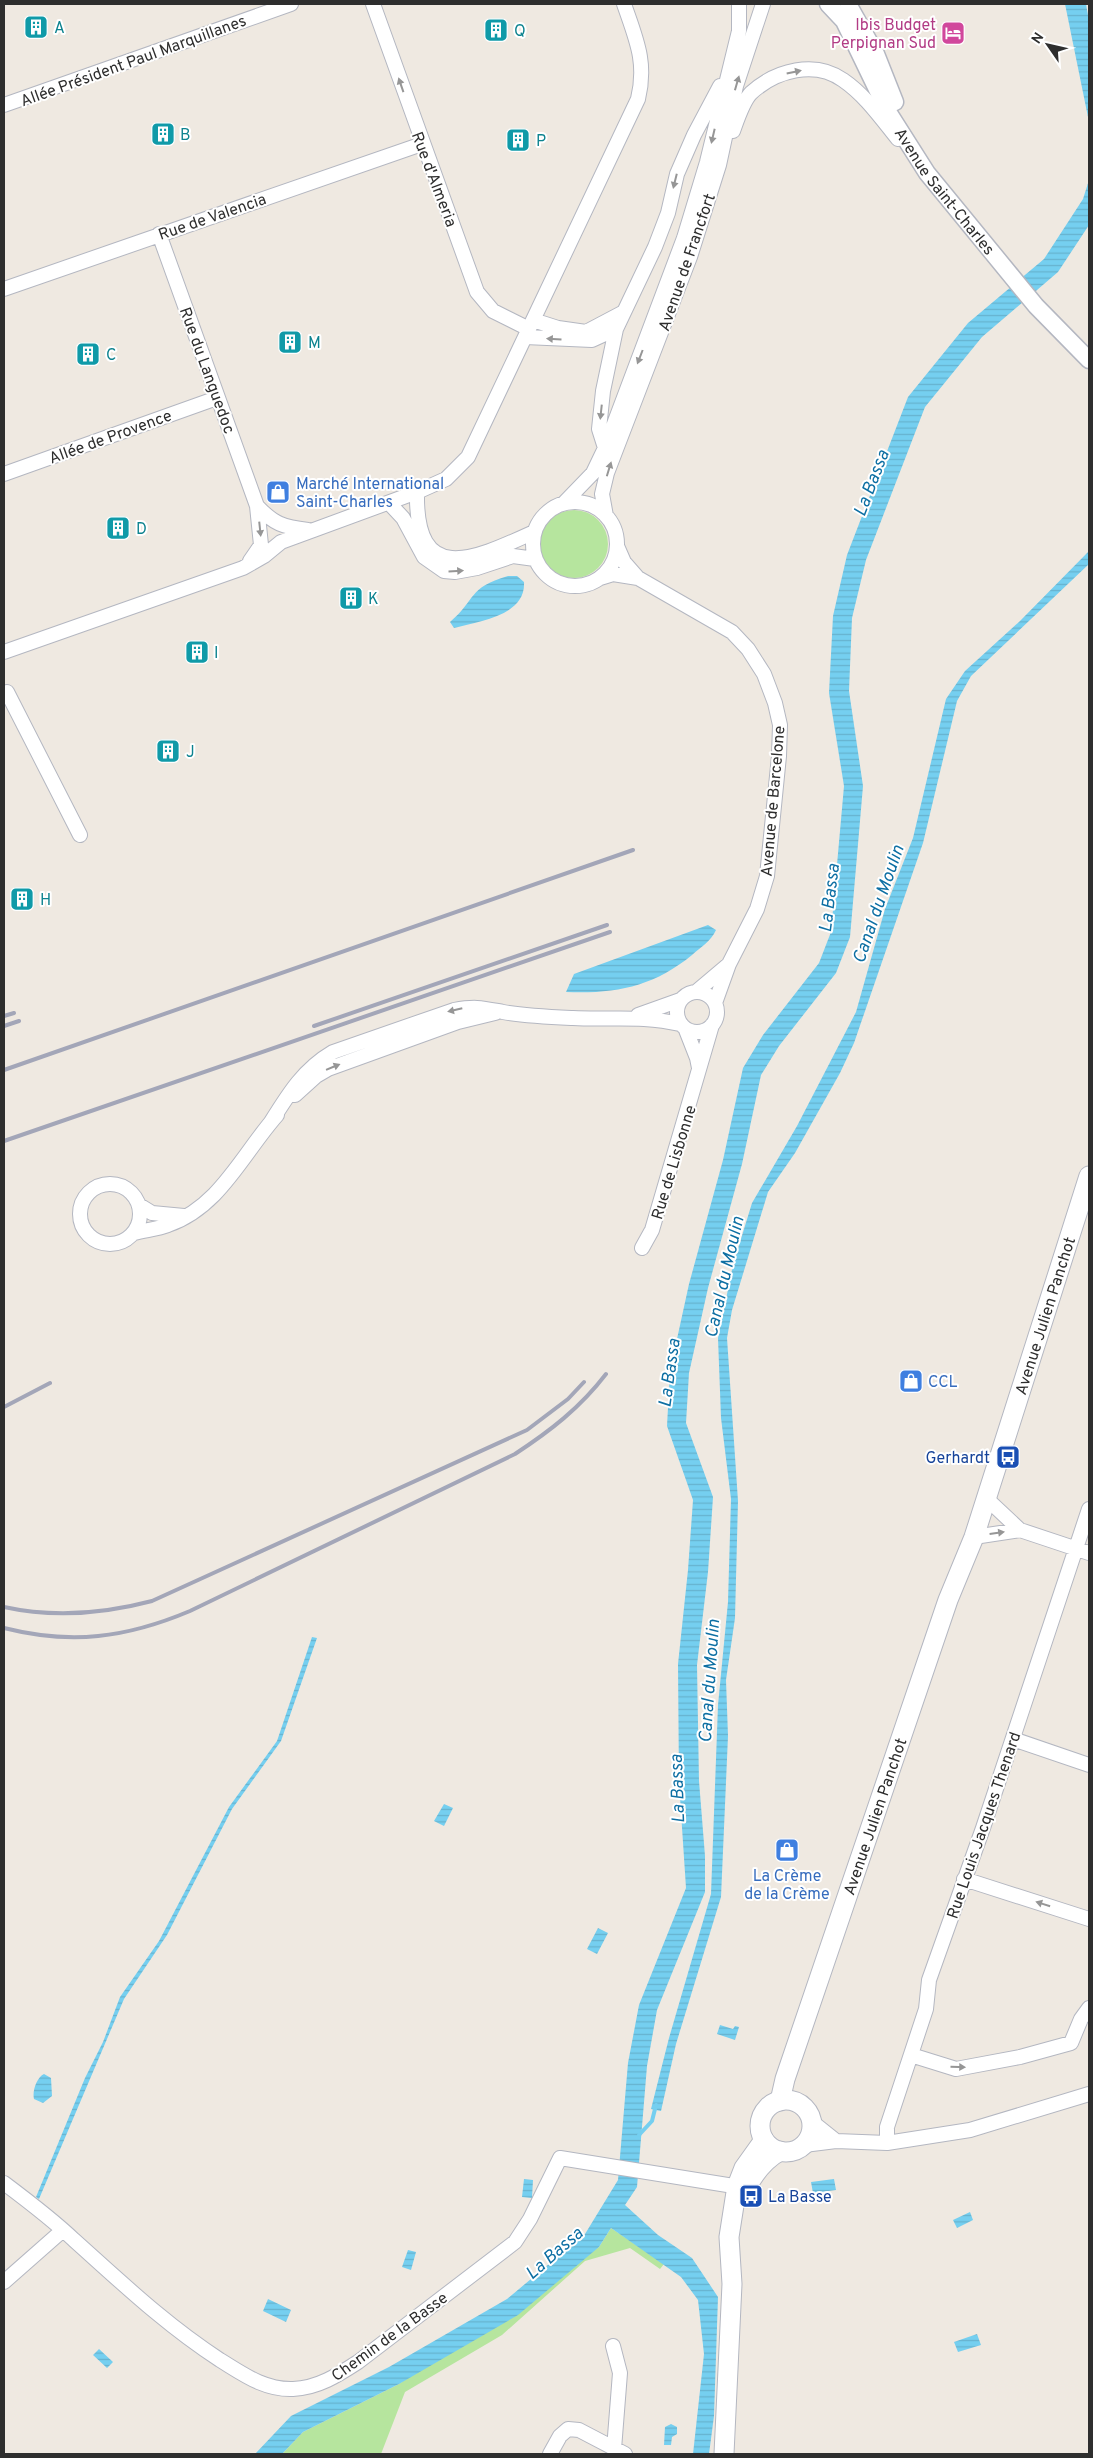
<svg xmlns="http://www.w3.org/2000/svg" width="1093" height="2458" viewBox="0 0 1093 2458" font-family="Overpass,sans-serif">
  <style>
    .green { fill: #b6e59e }
    .water { fill: url(#water-rules) }
    .lines { fill: none; stroke-linecap: round; stroke-linejoin: round }
    .stream { stroke: #75cff0; stroke-width: 4 }
    .minor-casing { stroke: #b4b7c1; stroke-width: 16 }
    .tertiary-casing { stroke: #b4b7c1; stroke-width: 19 }
    .secondary-casing { stroke: #b4b7c1; stroke-width: 21 }
    .minor { stroke: #fff; stroke-width: 14 }
    .tertiary { stroke: #fff; stroke-width: 16 }
    .secondary { stroke: #fff; stroke-width: 19 }
    .rail { stroke: #a3a6b8; stroke-width: 4 }
    .oneway { fill: #969696 }
    .labels { text-anchor: middle; stroke-width: 4; stroke-linejoin: round; paint-order: stroke }
    .hotel-label { font-size: 16px; fill: #b23c85; stroke: #fff; text-anchor: end }
    .culture-label { font-size: 16px; fill: #0d838f; stroke: #fff; text-anchor: start }
    .street-label { font-size: 16px; fill: #2e2e2e; stroke: #fff }
    .shop-label { font-size: 16px; fill: #366cbe; stroke: #fff; text-anchor: start }
    .transit-label { font-size: 16px; fill: #164399; stroke: #fff; text-anchor: end }
    .water-label { font-size: 18px; font-style: italic; fill: #0d6fa3; stroke: #fff }
  </style>
  <defs>
    <pattern id="water-rules" width="6" height="5" patternUnits="userSpaceOnUse" patternTransform="scale(1.25)"><rect width="6" height="5" fill="#75cff0"/><path d="M0 2.5h6" fill="none" stroke="#66b2ce"/></pattern>
  </defs>
  <rect width="100%" height="100%" fill="#efe9e1"/>
  <!-- green -->
  <path class="green" d="M540 544a34 34 0 1 1 68 0a34 34 0 1 1-68 0Z
    M611 2228 664 2264 660 2269 630 2248 585 2261 502 2335 405 2392 381 2454H282L303 2432 399 2384 599 2247Z"/>
  <!-- water -->
  <path class="water" d="M1065 4H1086L1089 21V122Z
    M1089 180V225L1058 272 982 337 925 407 866 560 852 618 849 691 863 786 850 937 836 973 779 1046 761 1075 742 1164 708 1288 689 1373 686 1423 713 1497 708 1572 697 1665 699 1781 705 1856V1892L657 2010 647 2066 637 2187 625 2205 658 2235 692 2258 718 2297 714 2416 709 2454H693L704 2354 698 2300 681 2277 611 2228 599 2247 518 2315 399 2384 303 2432 282 2454H255L291 2416 389 2367 507 2299 585 2234 618 2180 628 2063 639 2005 686 1888 679 1782 678 1664 688 1570 693 1500 667 1426 670 1371 689 1284 723 1160 743 1068 763 1035 819 963 831 932 844 786 829 693 833 616 847 555 908 397 968 323 1044 259 1083 199Z
    M1089 551V564L971 676 957 701 923 843 854 1043 840 1073 795 1153 768 1192 732 1310 727 1338 738 1501 735 1618 726 1680 728 1736 721 1897 676 2044 661 2111 651 2109 669 2038 711 1894 718 1705 728 1602 731 1499 721 1418 718 1338 733 1265 752 1203 797 1126 856 1012 885 909 913 838 946 699 965 671 1020 621Z
    M508 576H517L524 582C526 616 479 621 454 628L450 622C477 599 467 588 508 576Z
    M708 925 716 930C711 941 701 947 692 955 653 987 615 994 566 992L574 974Z
    M312 1637 317 1638 281 1741 232 1809 167 1935 124 1999 39 2199 36 2197 85 2078 103 2042 120 1997 159 1941 229 1807 277 1741Z
    M444 1804 453 1808 444 1826 434 1821Z
    M598 1928 608 1933 597 1954 587 1949Z
    M720 2025 733 2029 735 2026 739 2027 735 2040 717 2034Z
    M44 2074 51 2078 52 2096 43 2103 34 2099C32 2091 37 2077 44 2074Z
    M524 2179 533 2180 532 2198 522 2197Z
    M834 2179 836 2190 813 2193 811 2182Z
    M970 2212 973 2220 957 2228 953 2220Z
    M408 2250 416 2252 411 2270 402 2267Z
    M268 2299 291 2310 286 2322 263 2311Z
    M977 2334 981 2345 958 2352 954 2342Z
    M99 2349 113 2362 107 2368 93 2355Z
    M671 2424 677 2427V2434L672 2437 671 2445H664L665 2427Z"/>
  <g class="lines">
    <!-- stream -->
    <path class="stream" d="M639 2135 652 2121 656 2105"/>
    <!-- minor casing -->
    <g class="minor-casing">
      <path id="minor" d="M373 4 477 292 493 311 529 329
        M4 105 291 4
        M733 131C737 120 743 101 751 93 776 70 815 60 843 80 865 95 881 118 898 139
        M159 234 257 506
        M4 289 422 144
        M533 320 558 328 586 332 622 313
        M525 337 592 340 616 329
        M605 448 599 429 603 391 616 329 655 247 668 213 677 174 694 135 720 86
        M4 474 217 398
        M417 492C415 588 475 559 534 532
        M533 544a42 42 0 1 1 84 0a42 42 0 1 1-84 0Z
        M389 503 403 518 424 557 444 571 455 572 477 568 513 556 535 559
        M564 503 593 473 605 448 684 238 707 162 739 31V4
        M606 516 602 494 607 473 690 257 719 165 736 86 763 4
        M617 546 624 562 638 578
        M250 561 261 545 257 506C274 524 283 527 308 530
        M600 578 613 574 638 578 732 632 748 649 764 674 775 703 780 725 779 756 767 876 757 909 729 964 715 1003
        M4 652 243 568 264 556 281 542 417 492 446 479 468 457 638 99C647 62 636 39 624 4
        M7 692 80 835
        M697 991 729 964
        M677 1012a20 20 0 1 1 40 0a20 20 0 1 1-40 0Z
        M638 1015 680 1000
        M686 1030 697 1058 699 1068
        M295 1095 316 1076 328 1069 458 1022 495 1013
        M271 1122C289 1093 304 1069 333 1052L454 1010C476 1006 482 1008 503 1012 525 1016 550 1017 573 1018 610 1020 643 1015 680 1024
        M80 1214a30 30 0 1 1 60 0a30 30 0 1 1-60 0Z
        M139 1205 152 1213 184 1216
        M134 1233C145 1230 158 1229 168 1225 220 1207 243 1153 277 1115
        M642 1248 652 1230 712 1025
        M987 1499 1020 1530 1089 1553
        M974 1537 1020 1530
        M1013 1739 1089 1765
        M964 1879 1089 1919
        M911 2055 956 2069 1020 2057 1071 2043 1081 2019 1089 2008
        M811 2121 836 2141
        M887 2143V2127L926 2009 929 1980 983 1828 1089 1509
        M804 2145 836 2141 887 2143 970 2130 1089 2094
        M4 2183C28 2201 52 2219 74 2240 122 2283 166 2325 220 2360 243 2374 264 2390 293 2389 318 2388 338 2375 358 2362L515 2242 530 2219 560 2158 746 2188
        M4 2282 63 2230
        M613 2346 620 2373 614 2449
        M550 2454 560 2436 568 2429 579 2430 625 2454"/>
    </g>
    <!-- tertiary casing -->
    <g class="tertiary-casing">
      <g id="tertiary">
        <path id="s1" d="M828 4 844 21 887 110 927 173 1036 306 1089 360"/>
        <path d="M848 4 876 54 895 102"/>
      </g>
    </g>
    <!-- secondary casing -->
    <g class="secondary-casing">
      <g id="secondary">
        <circle cx="786" cy="2126" r="26"/>
        <path id="s2" d="M780 2101 785 2079 948 1600 974 1537 1089 1176"/>
        <path d="M747 2187C755 2172 765 2159 780 2151"/>
        <path d="M724 2454 732 2284 729 2237 737 2186 744 2168 764 2140"/>
      </g>
    </g>
    <!-- minor -->
    <use href="#minor" class="minor"/>
    <!-- tertiary -->
    <use href="#tertiary" class="tertiary"/>
    <!-- secondary -->
    <use href="#secondary" class="secondary"/>
    <!-- rail -->
    <path class="rail" d="M4 1016 14 1013
      M4 1026 19 1021
      M314 1026 607 925
      M4 1070 633 850
      M4 1141 610 932
      M4 1407 50 1383
      M4 1607C54 1618 103 1614 152 1601L527 1430 568 1399 584 1382
      M4 1628C71 1645 126 1638 190 1611L515 1454C550 1431 580 1408 606 1374"/>
  </g>
  <!-- one-way arrows -->
  <defs><path id="oneway-solid" d="M-6-.8H1V-3.2L6.5 0L1 3.2V.8H-6Z" transform="scale(1.25)"/></defs>
  <g class="oneway">
    <use href="#oneway-solid" transform="translate(794 72) rotate(-12)"/>
    <use href="#oneway-solid" transform="translate(737 83) rotate(-74)"/>
    <use href="#oneway-solid" transform="translate(401 85) rotate(-109)"/>
    <use href="#oneway-solid" transform="translate(713 136) rotate(103)"/>
    <use href="#oneway-solid" transform="translate(675 181) rotate(104)"/>
    <use href="#oneway-solid" transform="translate(554 339) rotate(-176)"/>
    <use href="#oneway-solid" transform="translate(640 357) rotate(111)"/>
    <use href="#oneway-solid" transform="translate(601 412) rotate(96)"/>
    <use href="#oneway-solid" transform="translate(609 469) rotate(-73)"/>
    <use href="#oneway-solid" transform="translate(260 529) rotate(84)"/>
    <use href="#oneway-solid" transform="translate(456 571) rotate(-4)"/>
    <use href="#oneway-solid" transform="translate(455 1010) rotate(167)"/>
    <use href="#oneway-solid" transform="translate(333 1067) rotate(-22)"/>
    <use href="#oneway-solid" transform="translate(997 1533) rotate(-8)"/>
    <use href="#oneway-solid" transform="translate(1043 1904) rotate(-162)"/>
    <use href="#oneway-solid" transform="translate(958 2067) rotate(1)"/>
  </g>
  <!-- icons -->
  <defs>
    <g id="building-square" transform="scale(1.25)"><rect x="-9" y="-9" width="18" height="18" rx="4" fill="#0f9aa8" stroke="#fff"/><path d="M-4-6H4V6H1V3H-1V6H-4ZM-2.5-4.3h1.7v1.8h-1.7ZM.8-4.3h1.7v1.8H.8ZM-2.5-1h1.7V.8h-1.7ZM.8-1h1.7V.8H.8Z" fill="#fff"/></g>
    <g id="hotel-square" transform="scale(1.25)"><rect x="-9" y="-9" width="18" height="18" rx="4" fill="#d1479c" stroke="#fff"/><path d="M-6-4.5h1.5V1H6V5H4.5V3h-9V5H-6ZM-4 0a1.8 1.8 0 1 1 3.6 0ZM.5 0V-2.5h3Q6-2.5 6 0Z" fill="#fff"/></g>
    <g id="shop-square" transform="scale(1.25)"><rect x="-9" y="-9" width="18" height="18" rx="4" fill="#3f7fe0" stroke="#fff"/><path d="M-5-2.5h2.3a2.7 3.5 0 0 1 5.4 0H5L5.5 6h-11ZM-1.5-2.5h3a1.5 2.3 0 0 0-3 0Z" fill="#fff"/></g>
    <g id="bus-square" transform="scale(1.25)"><rect x="-9" y="-9" width="18" height="18" rx="4" fill="#1a4fb4" stroke="#fff"/><path d="M-5-6H5V4H4V6H2V4H-2V6H-4V4H-5ZM-3.5-4V0h7V-4ZM-3.5 1.2v1.5H-2V1.2ZM2 1.2v1.5H3.5V1.2Z" fill="#fff"/></g>
  </defs>
  <g fill-rule="evenodd">
    <use href="#building-square" x="36" y="27"/>
    <use href="#building-square" x="496" y="30"/>
    <use href="#hotel-square" x="953" y="33"/>
    <use href="#building-square" x="163" y="134"/>
    <use href="#building-square" x="518" y="140"/>
    <use href="#building-square" x="290" y="342"/>
    <use href="#building-square" x="88" y="354"/>
    <use href="#shop-square" x="278" y="492"/>
    <use href="#building-square" x="118" y="528"/>
    <use href="#building-square" x="351" y="598"/>
    <use href="#building-square" x="197" y="652"/>
    <use href="#building-square" x="168" y="751"/>
    <use href="#building-square" x="22" y="899"/>
    <use href="#shop-square" x="911" y="1381"/>
    <use href="#bus-square" x="1008" y="1457"/>
    <use href="#shop-square" x="787" y="1850"/>
    <use href="#bus-square" x="751" y="2196"/>
  </g>
  <g class="labels">
    <!-- hotel labels -->
    <g class="hotel-label">
      <text x="936" y="30">Ibis Budget<tspan x="936" dy="18">Perpignan Sud</tspan></text>
    </g>
    <!-- culture labels -->
    <g class="culture-label">
      <text x="54" y="33">A</text>
      <text x="514" y="36">Q</text>
      <text x="180" y="140">B</text>
      <text x="536" y="146">P</text>
      <text x="308" y="348">M</text>
      <text x="106" y="360">C</text>
      <text x="136" y="534">D</text>
      <text x="368" y="604">K</text>
      <text x="214" y="658">I</text>
      <text x="186" y="757">J</text>
      <text x="40" y="905">H</text>
    </g>
    <!-- street labels -->
    <g class="street-label">
      <text transform="translate(133 60) rotate(-20)" y="6">Allée Président Paul Marquillanes</text>
      <text transform="translate(435 179) rotate(69)" y="6">Rue d'Almeria</text>
      <text dy="6" stroke="none"><textPath href="#s1" startOffset="222">Avenue Saint-Charles</textPath></text>
      <text transform="translate(212 216) rotate(-19)" y="6">Rue de Valencia</text>
      <text transform="translate(686 262) rotate(-71)" y="6">Avenue de Francfort</text>
      <text transform="translate(208 370) rotate(70)" y="6">Rue du Languedoc</text>
      <text transform="translate(110 436) rotate(-20)" y="6">Allée de Provence</text>
      <text transform="translate(772 801) rotate(-85)" y="6">Avenue de Barcelone</text>
      <text transform="translate(673 1162) rotate(-73)" y="6">Rue de Lisbonne</text>
      <text dy="6" stroke="none"><textPath href="#s2" startOffset="829">Avenue Julien Panchot</textPath></text>
      <text dy="6" stroke="none"><textPath href="#s2" startOffset="300">Avenue Julien Panchot</textPath></text>
      <text transform="translate(983 1825) rotate(-71)" y="6">Rue Louis Jacques Thenard</text>
      <text transform="translate(389 2336) rotate(-36)" y="6">Chemin de la Basse</text>
    </g>
    <!-- shop labels -->
    <g class="shop-label">
      <text x="296" y="489">Marché International<tspan x="296" dy="18">Saint-Charles</tspan></text>
      <text x="928" y="1387">CCL</text>
      <text x="787" y="1881" text-anchor="middle">La Crème<tspan x="787" dy="18">de la Crème</tspan></text>
    </g>
    <!-- transit labels -->
    <g class="transit-label">
      <text x="990" y="1463">Gerhardt</text>
      <text x="768" y="2202" text-anchor="start">La Basse</text>
    </g>
    <!-- water labels -->
    <g class="water-label">
      <text transform="translate(871 483) rotate(-69)" y="6">La Bassa</text>
      <text transform="translate(829 898) rotate(-83)" y="6">La Bassa</text>
      <text transform="translate(878 904) rotate(-71)" y="6">Canal du Moulin</text>
      <text transform="translate(724 1277) rotate(-77)" y="6">Canal du Moulin</text>
      <text transform="translate(669 1373) rotate(-82)" y="6">La Bassa</text>
      <text transform="translate(709 1681) rotate(-86)" y="6">Canal du Moulin</text>
      <text transform="translate(677 1789) rotate(-92)" y="6">La Bassa</text>
      <text transform="translate(554 2253) rotate(-41)" y="6">La Bassa</text>
    </g>
  </g>
  <!-- border -->
  <rect width="1093" height="2458" fill="none" stroke="#2e2e2e" stroke-width="10"/>
  <!-- north arrow -->
  <g transform="translate(1048 45) rotate(304)" stroke="#ffffff" stroke-width="4" paint-order="stroke">
  <path d="M0-4L9 19L0 12L-9 19Z" fill="#2e2e2e"/>
  <text y="-8" font-size="14" font-weight="bold" text-anchor="middle" fill="#2e2e2e">N</text>
  </g>
</svg>
